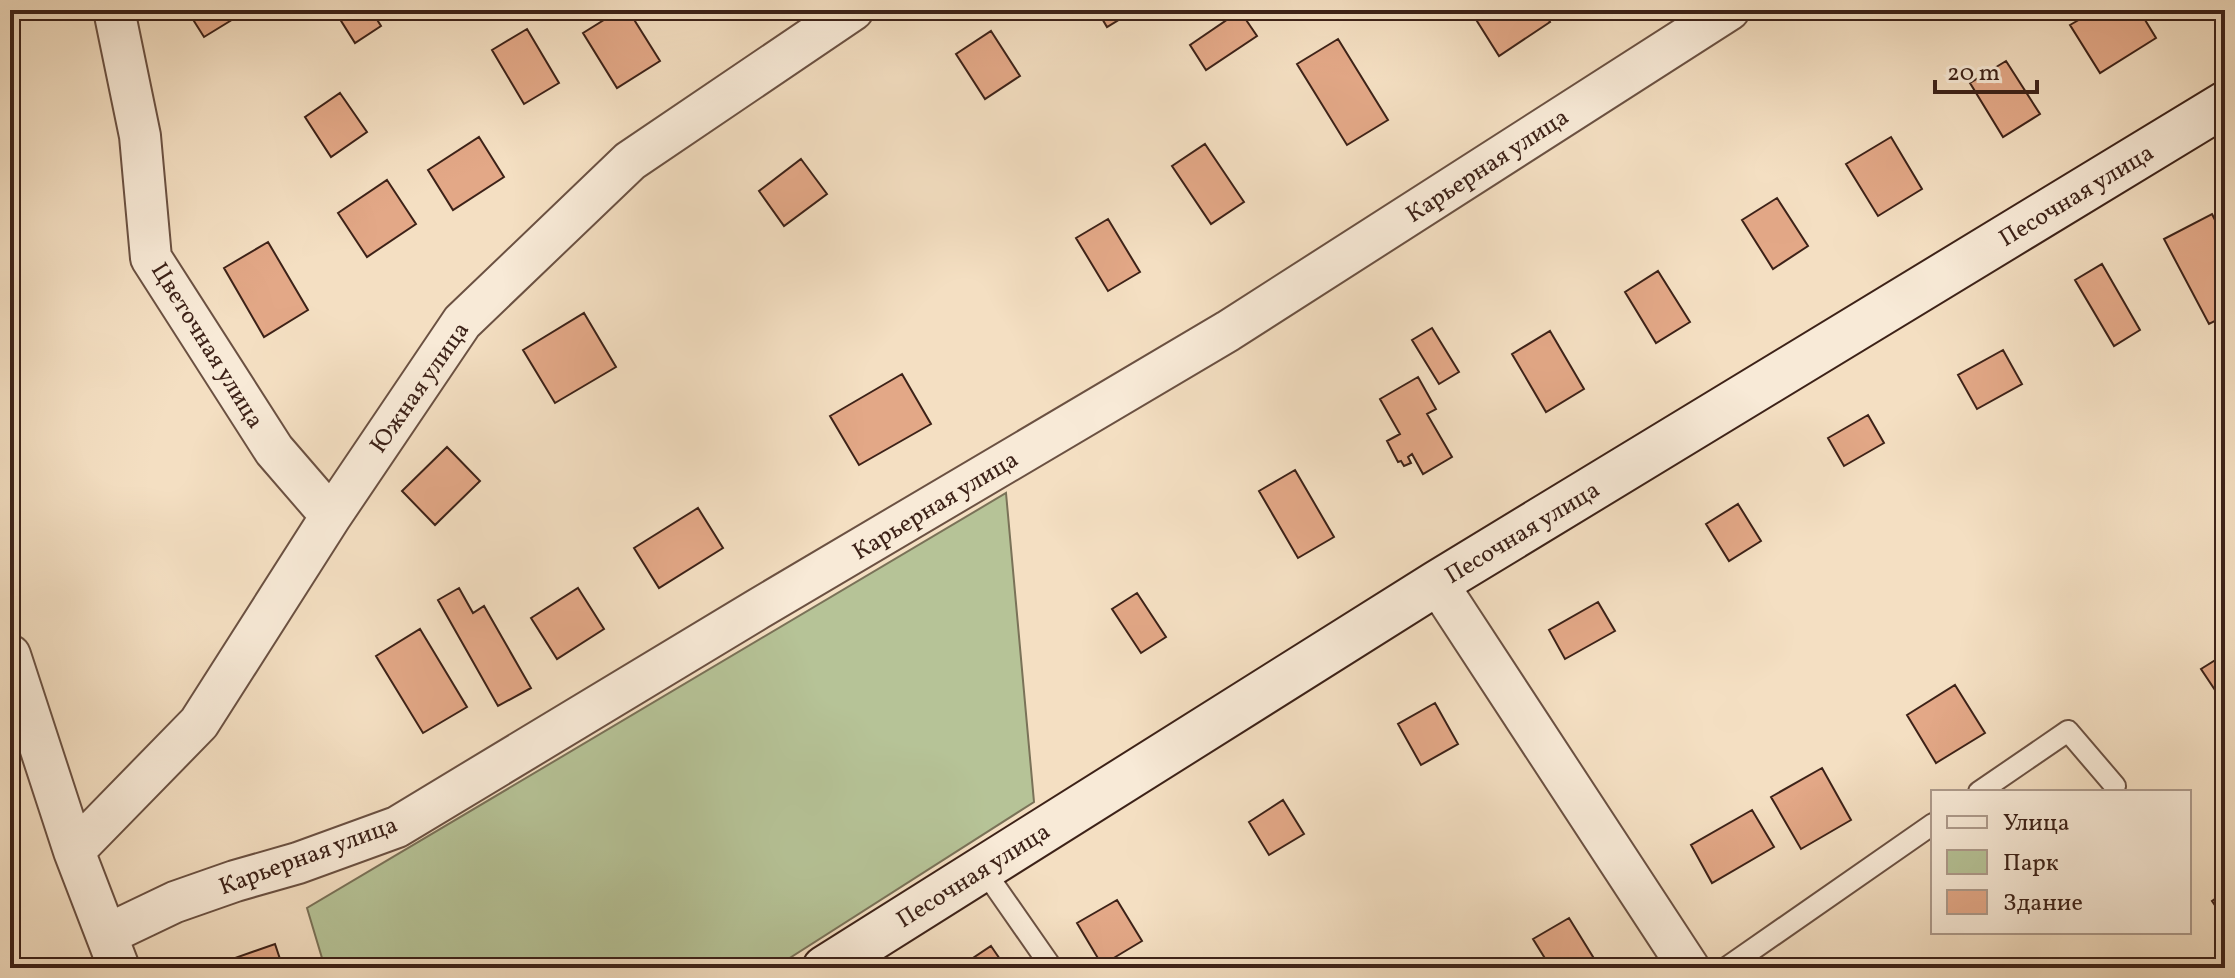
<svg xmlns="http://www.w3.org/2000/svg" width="2235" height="978" viewBox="0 0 2235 978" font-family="Vollkorn,serif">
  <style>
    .green { fill: #b6c397; stroke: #7a7258; stroke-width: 2 }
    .building { fill: #e3a887; stroke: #3d2218; stroke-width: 2 }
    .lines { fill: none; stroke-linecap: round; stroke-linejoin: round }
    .lane-casing { stroke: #6b5142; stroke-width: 24 }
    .street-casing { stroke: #6b5142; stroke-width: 44 }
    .secondary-casing { stroke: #3d2218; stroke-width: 48 }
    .lane { stroke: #f8ead7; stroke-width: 20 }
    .street { stroke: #f8ead7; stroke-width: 40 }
    .secondary { stroke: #f8ead7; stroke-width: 44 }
    .labels { text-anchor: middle; stroke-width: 8; stroke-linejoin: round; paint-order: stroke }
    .street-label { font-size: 24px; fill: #3d2218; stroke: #f8ead7 }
  </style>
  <rect width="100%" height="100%" fill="#f4dfc2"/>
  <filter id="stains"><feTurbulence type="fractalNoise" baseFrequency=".0025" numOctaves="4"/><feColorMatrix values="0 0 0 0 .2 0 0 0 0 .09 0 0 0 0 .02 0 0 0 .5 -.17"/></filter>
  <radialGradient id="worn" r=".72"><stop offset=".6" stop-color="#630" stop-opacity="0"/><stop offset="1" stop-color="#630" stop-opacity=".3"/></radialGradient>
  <!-- green -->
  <path class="green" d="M1006 493 1034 802 774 968H325L307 908Z"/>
  <!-- building -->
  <path class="building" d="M187 10H248L204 37Z
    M348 10H371L381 26 355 43 338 16Z
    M620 10H628L660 61 617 88 583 33Z
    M1097 10H1135L1107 27Z
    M1470 10H1542L1550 22 1499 56Z
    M2096 10H2139L2156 38 2100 73 2070 25Z
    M1240 11 1257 36 1206 70 1190 45Z
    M527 29 559 83 524 104 492 50Z
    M991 31 1020 76 985 99 956 54Z
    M1338 39 1388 120 1347 145 1297 64Z
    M2006 61 2040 114 2003 137 1970 83Z
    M340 93 367 132 331 157 305 117Z
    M479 137 504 177 453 210 428 170Z
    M1891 137 1922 189 1878 216 1846 164Z
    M1205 144 1244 202 1211 224 1172 166Z
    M801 159 827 194 784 226 759 191Z
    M387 180 416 224 367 257 338 213Z
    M1777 198 1808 246 1773 269 1742 220Z
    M2212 214 2225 240V316L2209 324 2164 239Z
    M1108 219 1140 272 1108 291 1076 238Z
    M268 242 308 310 264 337 224 268Z
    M2102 264 2140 330 2114 346 2075 280Z
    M1658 271 1690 322 1656 343 1625 292Z
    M584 313 616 367 555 403 523 350Z
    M1432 328 1459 372 1439 384 1412 340Z
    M1550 331 1584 389 1546 412 1512 354Z
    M2003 350 2022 384 1977 409 1958 375Z
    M902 374 931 424 859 465 830 416Z
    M1418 377 1436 409 1427 414 1452 457 1423 474 1412 454 1408 457 1411 463 1404 466 1401 461 1398 462 1387 441 1400 434 1380 399Z
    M1868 415 1884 443 1844 466 1828 438Z
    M447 447 480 481 435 525 402 491Z
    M1295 470 1334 537 1298 558 1259 491Z
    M1738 504 1761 541 1729 561 1706 524Z
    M698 508 723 548 659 588 634 548Z
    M459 588 473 613 484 606 531 688 498 706 438 600Z
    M578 588 604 629 557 659 531 618Z
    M1137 593 1166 637 1141 653 1112 609Z
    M1598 602 1615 631 1565 659 1549 630Z
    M420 629 467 707 423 733 376 656Z
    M2225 654V705L2201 669Z
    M1955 685 1985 733 1936 763 1907 715Z
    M1435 703 1458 744 1421 765 1398 724Z
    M1822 768 1851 820 1801 849 1771 797Z
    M1283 800 1304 834 1269 855 1249 822Z
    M1752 810 1774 847 1712 883 1691 845Z
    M2225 892V920L2212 901Z
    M1117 900 1142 941 1102 965 1077 923Z
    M1569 918 1598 965 1593 968H1551L1533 939Z
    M275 944 283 968H235L232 959Z
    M991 946 1006 968H958Z"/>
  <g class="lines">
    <!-- lane casing -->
    <g class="lane-casing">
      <path id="lane" d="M1979 792 2068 731 2115 786
        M983 869 1052 968
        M1726 968 1933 824"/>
    </g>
    <!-- street casing -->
    <g class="street-casing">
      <path id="street" d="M114 10 140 136 151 258 274 450 331 516
        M1437 583 1689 968
        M10 655 74 851 119 968
        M74 851 199 723 331 516 462 322 630 161 853 10
        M108 934 175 902 235 881 298 863 397 827 758 609 1228 331 1729 10"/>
    </g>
    <!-- secondary casing -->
    <g class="secondary-casing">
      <path id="secondary" d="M825 968 1437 583 2225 104"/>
    </g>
    <!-- lane -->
    <use href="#lane" class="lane"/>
    <!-- street -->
    <use href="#street" class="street"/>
    <!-- secondary -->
    <use href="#secondary" class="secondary"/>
  </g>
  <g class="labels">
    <!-- street labels -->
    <g class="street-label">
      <text transform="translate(1487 165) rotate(-33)" y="8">Карьерная улица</text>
      <text transform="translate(2076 195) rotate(-31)" y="8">Песочная улица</text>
      <text transform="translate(208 345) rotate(58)" y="8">Цветочная улица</text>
      <text transform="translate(419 387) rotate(-55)" y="8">Южная улица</text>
      <text transform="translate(935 505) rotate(-31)" y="8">Карьерная улица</text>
      <text transform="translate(1522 532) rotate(-31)" y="8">Песочная улица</text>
      <text transform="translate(308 855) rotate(-20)" y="8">Карьерная улица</text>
      <text transform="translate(973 875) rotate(-32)" y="8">Песочная улица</text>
    </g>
  </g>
  <!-- margin -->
  <rect width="2235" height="978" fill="none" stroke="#f4dfc2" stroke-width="40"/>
  <rect x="12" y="12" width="2211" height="954" fill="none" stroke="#3d2218" stroke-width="4"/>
  <rect x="20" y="20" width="2195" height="938" fill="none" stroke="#3d2218" stroke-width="2"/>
  <!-- legend -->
  <rect x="1931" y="790" width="260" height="144" fill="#f8ead7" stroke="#ad9a8b" stroke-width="2"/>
  <rect x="1947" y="816" width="40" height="12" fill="#f8ead7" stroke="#ad9a8b" stroke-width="2"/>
  <text x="2003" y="830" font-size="24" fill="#3d2218">Улица</text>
  <rect x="1947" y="850" width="40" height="24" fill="#b6c397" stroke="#ad9a8b" stroke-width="2"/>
  <text x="2003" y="870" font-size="24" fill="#3d2218">Парк</text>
  <rect x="1947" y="890" width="40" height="24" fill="#e3a887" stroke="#ad9a8b" stroke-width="2"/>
  <text x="2003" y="910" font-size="24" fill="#3d2218">Здание</text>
  <!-- scale -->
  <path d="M1935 80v12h102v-12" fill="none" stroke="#3d2218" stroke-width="4"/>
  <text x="1947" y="80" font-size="24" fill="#3d2218" stroke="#f8ead7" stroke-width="6" paint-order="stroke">20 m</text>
  <rect width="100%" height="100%" filter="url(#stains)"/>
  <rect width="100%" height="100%" fill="url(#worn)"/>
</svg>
